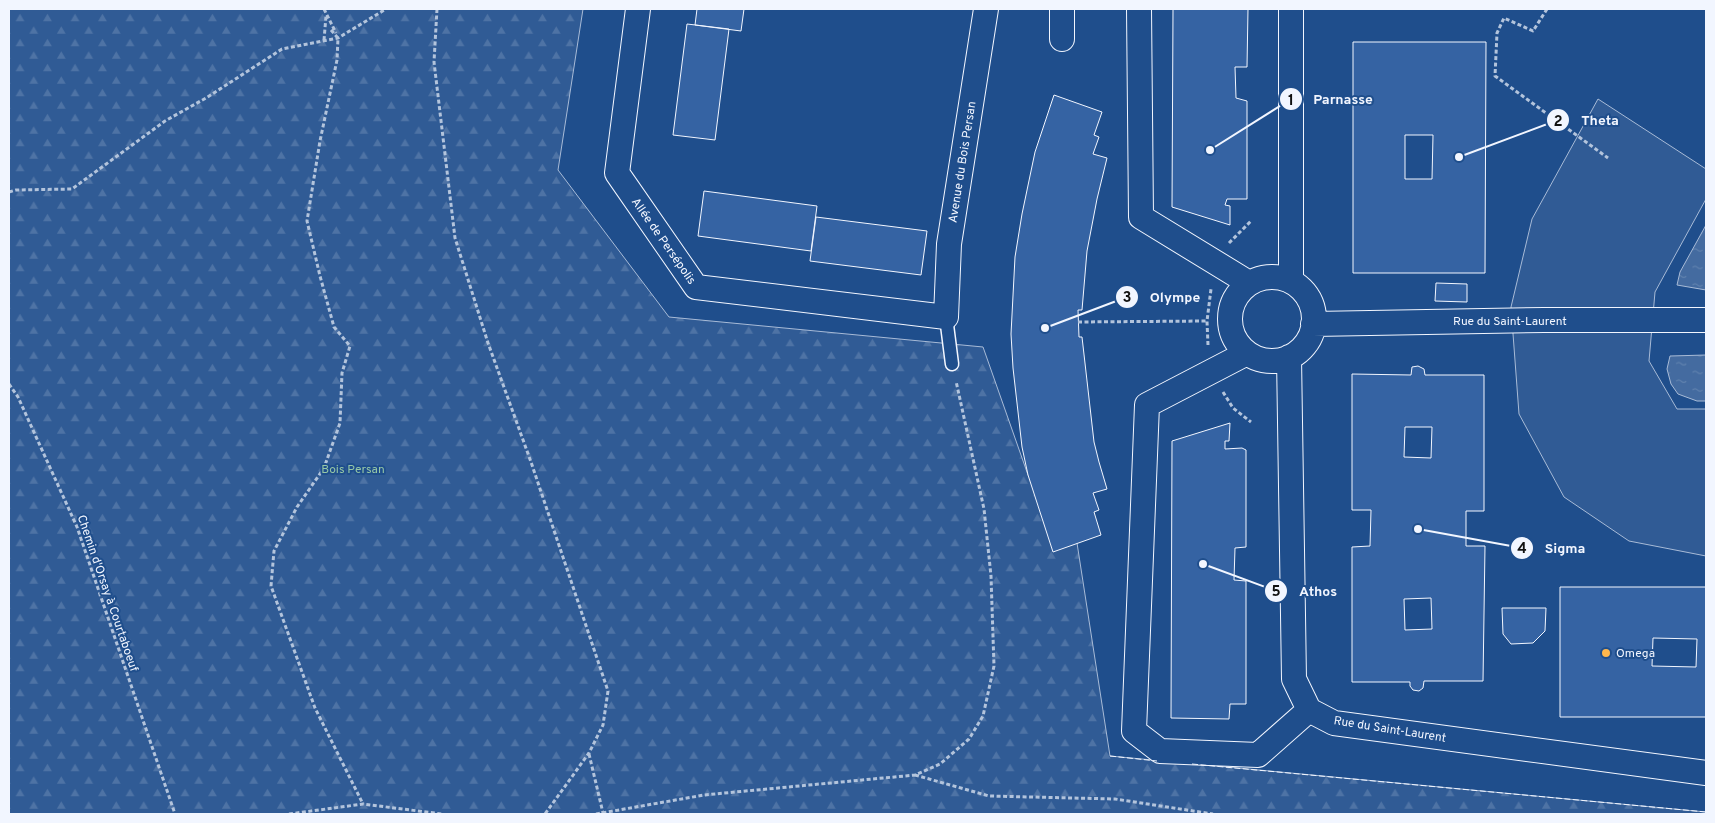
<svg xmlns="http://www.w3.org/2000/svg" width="1715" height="823" viewBox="0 0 1715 823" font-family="Overpass,sans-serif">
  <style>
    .forest { fill: url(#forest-firs); stroke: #a8bbd7 }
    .built { fill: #305b95; stroke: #a8bbd7 }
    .water { fill: url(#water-ripples); stroke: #a8bbd7 }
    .building { fill: #3563a3; stroke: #f2f6ff; fill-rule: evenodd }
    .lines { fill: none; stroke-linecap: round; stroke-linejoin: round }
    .service-casing { stroke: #f2f6ff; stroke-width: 15 }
    .minor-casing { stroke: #f2f6ff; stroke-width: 26 }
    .path { stroke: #b3c4dc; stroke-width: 3; stroke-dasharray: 4 2.5; stroke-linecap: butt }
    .service { stroke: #1f4e8c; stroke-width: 12 }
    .minor { stroke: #1f4e8c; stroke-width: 24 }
    .fence { stroke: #f2f6ff; stroke-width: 1; stroke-dasharray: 6 2.5; stroke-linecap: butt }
    .poi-dot { fill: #ffb74d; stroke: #1f4e8c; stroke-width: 2 }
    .labels { text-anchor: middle; stroke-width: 4; stroke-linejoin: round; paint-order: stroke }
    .street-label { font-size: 12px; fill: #f2f6ff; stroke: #1f4e8c }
    .park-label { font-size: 12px; fill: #97c8a6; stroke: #1f4e8c }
    .poi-label { font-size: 12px; fill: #f2f6ff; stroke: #1f4e8c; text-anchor: start }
    .leader { fill: none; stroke: #f2f6ff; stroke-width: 2 }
    .callout-dot { fill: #f2f6ff; stroke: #1f4e8c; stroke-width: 2 }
    .mark-label { font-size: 15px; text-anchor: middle; font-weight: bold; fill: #111 }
    .callout-label { font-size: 14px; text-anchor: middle; font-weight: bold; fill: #f2f6ff; stroke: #1f4e8c; stroke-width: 4; stroke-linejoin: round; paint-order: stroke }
  </style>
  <defs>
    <pattern id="forest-firs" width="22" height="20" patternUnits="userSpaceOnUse" patternTransform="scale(1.25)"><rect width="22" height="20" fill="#305b95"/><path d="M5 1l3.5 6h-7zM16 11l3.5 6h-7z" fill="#4e73a5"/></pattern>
    <pattern id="water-ripples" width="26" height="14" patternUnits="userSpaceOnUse" patternTransform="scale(1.25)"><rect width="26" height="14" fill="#446ba0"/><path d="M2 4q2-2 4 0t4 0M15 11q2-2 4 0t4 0" fill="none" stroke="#5f81ae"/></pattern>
  </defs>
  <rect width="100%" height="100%" fill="#1f4e8c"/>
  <!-- forest -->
  <path class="forest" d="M9 9H583L558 170 669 317 983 347 1028 475 1077 543 1110 756 1706 812V814H9Z"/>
  <!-- built -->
  <path class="built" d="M1598 99 1706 169V199L1655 292 1649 361 1677 409H1706V556L1629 541 1564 497 1519 414 1511 307 1532 219Z"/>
  <!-- water -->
  <path class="water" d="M1706 225V290L1677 285 1680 272Z
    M1706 355V401H1697L1678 394 1671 384 1667 369 1670 356Z"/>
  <!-- building -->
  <path class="building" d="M697 9H744L741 31 695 25Z
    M1173 9H1248L1247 67H1235L1236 98 1247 101V199H1227L1225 205 1230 206V225L1172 207Z
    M687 24 729 29 715 140 673 135Z
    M1353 42H1486L1485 273H1353ZM1405 135H1433L1432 179H1405Z
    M1054 95 1102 112 1094 135 1099 137 1093 154 1107 158 1097 199 1087 251 1082 310H1078L1079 337H1082L1094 442 1099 462 1107 489 1093 493 1099 510 1094 512 1101 535 1053 552 1028 475 1022 447 1013 368 1011 334 1015 257 1022 214 1035 152Z
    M704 191 817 206 811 251 698 236Z
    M816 217 927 231 921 275 810 261Z
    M1436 283 1467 284V302L1435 301Z
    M1418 366 1424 369 1425 375H1484V511H1466V546H1485L1483 681H1424L1423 688 1419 691 1413 690 1410 686V682H1352V547L1370 546 1371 510H1352V374L1411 375 1412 367ZM1405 427H1432L1431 458 1404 457ZM1431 598 1432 629 1405 630 1404 599Z
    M1230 423 1229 441H1225V449L1242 448 1246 450V547L1235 548 1234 580 1246 581V704H1230L1229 719 1171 718 1172 441Z
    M1560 587H1706V717H1560ZM1653 638 1697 639 1696 667 1652 666Z
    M1502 608H1546L1545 631 1533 643 1511 644 1503 634Z"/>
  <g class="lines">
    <!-- service casing -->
    <g class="service-casing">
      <path id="service" d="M946 317 952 364"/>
    </g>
    <!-- minor casing -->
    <g class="minor-casing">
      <path id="minor" d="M638 9 617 173 696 287 946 317 949 244 986 9
        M1062 9V39
        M1139 9 1141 217 1249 283
        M1230 319a42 42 0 1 1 84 0a42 42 0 1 1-84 0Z
        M1291 281V9
        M1313 324 1544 320H1706
        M1247 353 1147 405 1134 731 1160 751 1258 755 1309 710
        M1289 357 1294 679 1309 710 1334 723 1706 773"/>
    </g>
    <!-- path -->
    <path class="path" d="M324 9 336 33
      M437 9 434 62 455 238 488 343 531 462 608 691 603 725 589 753 545 814
      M1547 9 1533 31 1504 18 1497 33 1495 76 1608 158
      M331 30 338 38 337 60 320 141 307 221 320 276 334 327 350 346 342 373 340 423 324 468 297 507 274 551 271 586 315 708 363 804
      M324 40 326 16
      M9 192 16 190 72 189 165 121 206 98 282 49 338 38 386 9
      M1229 243 1252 220
      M1078 322 1207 321
      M1208 345 1207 321 1211 289
      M9 384 18 397 77 527 175 814
      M1223 392 1233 408 1251 422
      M589 754 603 813
      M915 775 989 796 1115 799 1213 814
      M289 814 363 804 442 814
      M596 814 704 795 915 775 940 764 969 739 983 716 994 666 991 576 984 509 956 381"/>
    <!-- service -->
    <use href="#service" class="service"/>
    <!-- minor -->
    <use href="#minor" class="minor"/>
    <!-- fence -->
    <path class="fence" d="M1110 756 1157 761
      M1192 764 1706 812"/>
  </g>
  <!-- markers -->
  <circle class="poi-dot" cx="1606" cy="653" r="5"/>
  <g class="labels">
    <!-- street labels -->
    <g class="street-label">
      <text transform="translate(962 162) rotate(-81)" y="4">Avenue du Bois Persan</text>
      <text transform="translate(664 241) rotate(55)" y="4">Allée de Persépolis</text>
      <text x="1510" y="325">Rue du Saint-Laurent</text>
      <text transform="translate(108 593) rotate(71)" y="4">Chemin d'Orsay à Courtaboeuf</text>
      <text transform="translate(1390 729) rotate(9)" y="4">Rue du Saint-Laurent</text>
    </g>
    <!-- park labels -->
    <g class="park-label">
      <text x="353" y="473">Bois Persan</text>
    </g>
    <!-- poi labels -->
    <g class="poi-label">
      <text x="1616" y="657">Omega</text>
    </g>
  </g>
  <!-- callouts -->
  <path class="leader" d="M1210 150L1291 99M1459 157L1558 120M1045 328L1127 297M1418 529L1522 548M1203 564L1276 591"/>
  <g class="callout-dot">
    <circle cx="1210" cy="150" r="5"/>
    <circle cx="1459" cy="157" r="5"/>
    <circle cx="1045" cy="328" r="5"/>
    <circle cx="1418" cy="529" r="5"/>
    <circle cx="1203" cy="564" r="5"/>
    <circle cx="1291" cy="99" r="12"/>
    <circle cx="1558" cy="120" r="12"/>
    <circle cx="1127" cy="297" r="12"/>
    <circle cx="1522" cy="548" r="12"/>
    <circle cx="1276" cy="591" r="12"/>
  </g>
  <g class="mark-label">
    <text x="1291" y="105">1</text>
    <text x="1558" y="126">2</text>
    <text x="1127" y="302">3</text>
    <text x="1522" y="553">4</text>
    <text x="1276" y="596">5</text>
  </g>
  <g class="callout-label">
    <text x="1343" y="104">Parnasse</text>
    <text x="1600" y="125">Theta</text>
    <text x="1175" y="302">Olympe</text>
    <text x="1565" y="553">Sigma</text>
    <text x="1318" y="596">Athos</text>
  </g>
  <!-- border -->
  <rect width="1715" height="823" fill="none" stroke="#f2f6ff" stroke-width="20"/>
</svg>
